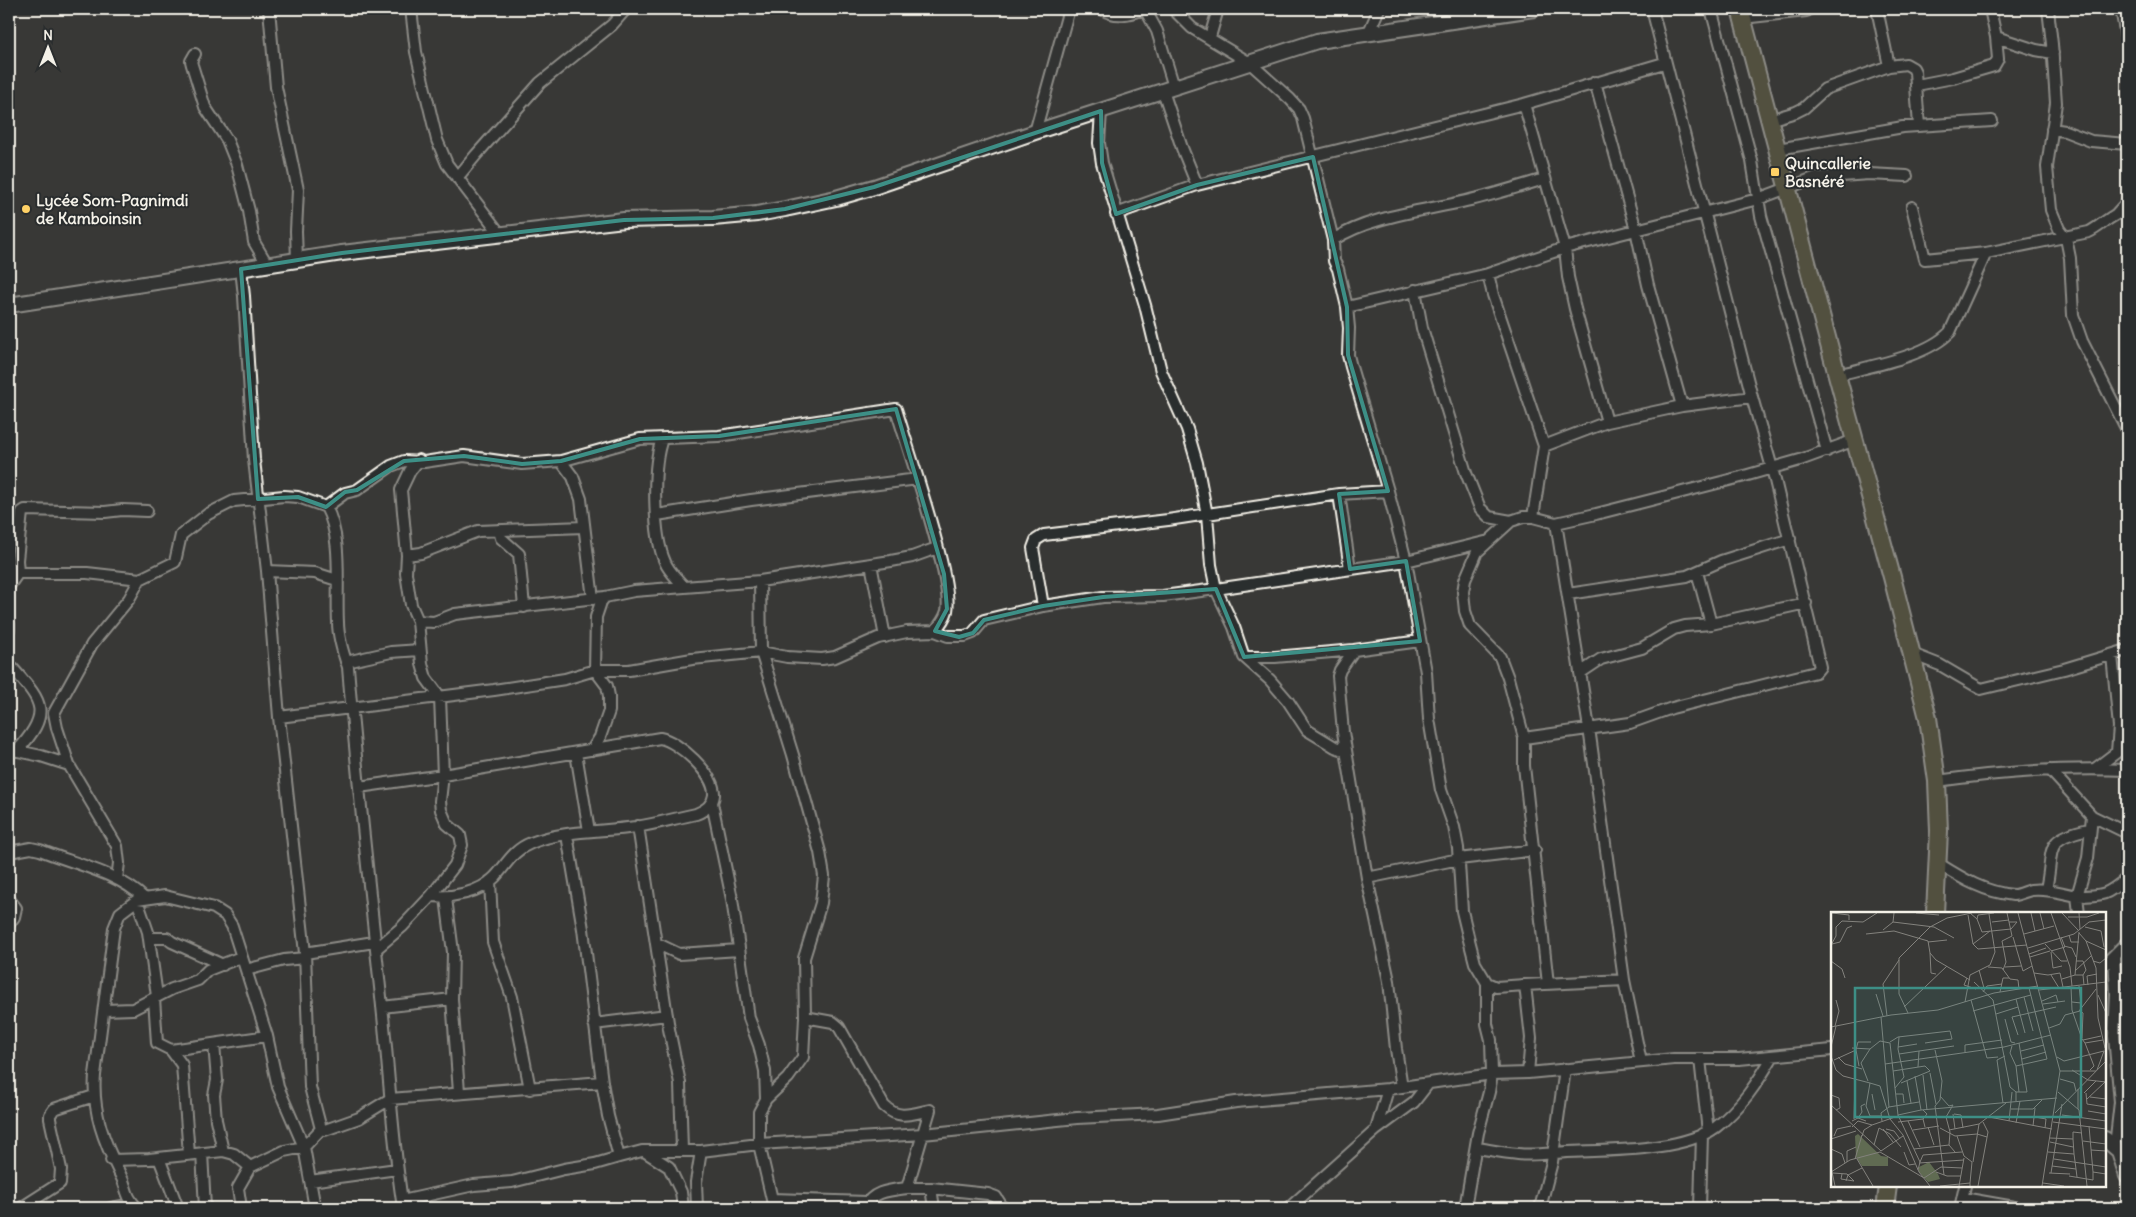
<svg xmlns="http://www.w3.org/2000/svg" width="2136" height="1217" viewBox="0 0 2136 1217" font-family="Delius,sans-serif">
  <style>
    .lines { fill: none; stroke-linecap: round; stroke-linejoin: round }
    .minor-casing { stroke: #f4f1e8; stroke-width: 14 }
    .tertiary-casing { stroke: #f4f1e8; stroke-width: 18 }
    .primary-casing { stroke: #f4f1e8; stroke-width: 20 }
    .minor { stroke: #2a2d2e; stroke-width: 10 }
    .tertiary { stroke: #2a2d2e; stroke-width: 14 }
    .primary { stroke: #716d4b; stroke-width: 16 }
    .marked { fill: none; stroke: #3d8f86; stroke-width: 4; stroke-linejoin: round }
    .poi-dot { fill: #ffd166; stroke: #2a2d2e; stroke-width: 2 }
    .labels { text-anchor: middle; stroke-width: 4; stroke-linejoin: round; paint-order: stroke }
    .poi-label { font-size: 16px; font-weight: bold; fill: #f4f1e8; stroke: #2a2d2e; text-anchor: start }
    .inset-road { fill: none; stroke: #83827d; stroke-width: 1 }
    .view { fill: #3d8f86; fill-opacity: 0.15; stroke: #3d8f86; stroke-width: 2.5 }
    .inset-edge { fill: none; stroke: #f4f1e8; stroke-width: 2.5 }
  </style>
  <rect width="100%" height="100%" fill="#383836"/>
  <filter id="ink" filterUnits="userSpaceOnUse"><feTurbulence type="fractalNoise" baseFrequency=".02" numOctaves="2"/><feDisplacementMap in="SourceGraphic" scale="10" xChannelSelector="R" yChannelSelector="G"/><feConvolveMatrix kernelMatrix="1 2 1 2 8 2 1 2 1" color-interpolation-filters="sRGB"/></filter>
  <g filter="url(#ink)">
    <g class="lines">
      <!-- minor casing -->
      <g class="minor-casing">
        <path id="minor" d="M269 9 276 87 298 190 296 231 297 260
          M411 9 416 52 437 140 447 164 501 235
          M1102 9C1116 18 1129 14 1144 9
          M1145 9 1157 31 1174 87
          M1173 9 1192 28 1250 63 1290 99 1299 109 1303 118 1333 240 1334 261 1338 269 1347 307 1349 328 1348 355 1351 367 1388 491 1406 561 1426 672 1429 719 1441 790 1454 827 1458 848 1462 911 1468 936 1475 963 1487 983 1496 987 1525 985 1531 1038 1528 1073
          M1711 9 1752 161 1761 216 1827 451
          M1877 9 1889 66
          M1990 9 1996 37 2036 50 2053 53
          M2048 9 2052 44 2056 103 2047 167 2051 210 2059 229 2066 238 2070 258 2073 315 2082 341 2127 430
          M2121 9 2127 42
          M1368 34 1379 9
          M1210 37 1218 9
          M195 54 191 61 192 65 205 107 227 140 237 165 249 211 254 242 267 264
          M1595 82 1636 230 1648 285 1682 406
          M1917 85 1953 78 1994 66 1998 59 1996 37
          M1163 91 1182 148 1197 185
          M1101 111 1099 143 1102 163 1145 305 1161 371 1187 429 1197 463 1207 515 1211 565 1216 589 1234 627 1244 657H1275L1354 650
          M1769 120 1796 112 1804 108 1825 89 1889 66 1906 64 1913 68 1915 72 1919 126
          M2052 129 2065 131 2091 141 2127 144
          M1035 132 1069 9
          M1778 149 1903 127 1992 121
          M457 178 476 155 540 83 612 25 626 9
          M1912 207 1925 259 1986 253
          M2117 213 2127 202
          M1116 214 1197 185 1524 104
          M1333 240C1369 216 1424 211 1466 201 1492 195 1518 187 1544 179
          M241 269 244 296 254 460 267 571 279 717 305 953 310 1087 321 1129
          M1415 290 1422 328 1466 473 1480 508 1489 517 1511 521
          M1347 307 1488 274
          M1837 375C1870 366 1926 357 1950 332L1986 253 2089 232C2102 226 2113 212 2127 211
          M1607 422 1575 309 1568 277 1565 248 1524 104 1664 63
          M662 439C652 466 653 536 665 562 669 572 678 579 684 587
          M1544 446 1493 295 1488 274 1565 248 1758 199 1814 178 1869 174 1907 176
          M561 461 573 477 581 499 593 599
          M918 479C926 506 952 586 947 611 945 618 940 625 935 631
          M1339 494 1350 569
          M326 507 345 493 357 490 391 466 404 461 424 462 464 456 522 464 561 461 640 439 719 436 896 409 918 479 751 500 657 515
          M1533 517 1544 446 1607 422 1682 406 1752 397
          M499 530 501 538 519 554 524 607
          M1489 541 1477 552 1465 580 1463 592 1465 611 1470 626 1500 657 1508 678 1524 738
          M407 555 421 553 478 531 584 527
          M871 564 885 637
          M267 571 315 573 337 580
          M1697 572 1711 624
          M9 573H87L140 579 175 562 181 535 208 514 234 501 284 496 298 497 326 507C343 538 336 587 338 622 338 638 343 653 348 667 357 780 370 893 382 1006 389 1071 392 1136 402 1201L406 1208
          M760 581 761 652 793 755 820 852 824 876 821 903 804 958 805 1017 803 1057 788 1078 766 1099 759 1112V1144L774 1208
          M9 586 18 573 17 560 22 512 25 510 105 512 122 510 147 511
          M1568 594 1687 576 1721 561 1790 539
          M1043 606 1033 548 1036 540 1044 535 1168 520 1339 494 1388 491
          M418 621 434 622 455 614 605 597
          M9 624V629
          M1912 654 1940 665 1981 689 2064 669 2127 650
          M1244 657 1270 680 1288 701 1307 730 1335 747 1346 751
          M346 662 391 652 420 650
          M9 664C40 700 55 710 17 751
          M1580 673 1601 659 1642 648 1674 629 1685 626 1711 624 1806 603
          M279 717 494 690 565 679 595 670H629L692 659 761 652 787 657 822 659 835 657 878 638 907 632 935 631 948 636H965L973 633 984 620 1043 606 1103 597 1163 596 1216 589 1406 561 1489 541 1511 521 1523 517H1533L1556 523 1596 514 1741 477 1800 460 1855 440
          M9 749 41 756 69 765
          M592 750 600 737 609 711V696L607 686 595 670 596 617 601 602 605 597 634 591 760 581 891 561 912 557 937 548
          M576 753 589 831
          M2096 768 2117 752 2119 727 2112 655
          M2050 770 2092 816 2127 833
          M1937 781C2001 772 2062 767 2127 770
          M359 787 443 775 660 738C678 741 715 774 714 795 713 805 704 811 696 814 676 818 656 824 636 827 602 832 563 830 531 843 513 850 507 864 495 877 480 893 452 898 431 896
          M712 803 732 899 749 1018 759 1045 765 1071 766 1099
          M2092 816 2088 858 2077 896C2103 896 2107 895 2127 878
          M638 826 669 1029 680 1083 682 1151
          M567 835 583 929 602 1082 608 1116 619 1157 642 1151H701L759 1144 923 1134 1077 1118 1158 1114 1236 1102 1388 1089 1492 1074 1528 1073 1674 1059H1739L1832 1050
          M9 852 31 848 40 850C74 864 117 872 144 898
          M1939 864C1963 879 1984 892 2013 895 2019 895 2025 891 2031 890 2047 888 2062 893 2077 896L2079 913
          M1367 878 1459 859 1535 850
          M117 879 119 863 117 846 69 765 57 728 54 713 92 644 129 599 140 579
          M490 881 493 942 512 997 530 1089
          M2046 889C2055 850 2041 839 2089 829
          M446 898 453 952 452 999
          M9 899 16 908 14 917 9 924
          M137 900 148 932 157 996
          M149 938H167L172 942 223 965
          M656 943 679 954 739 950
          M376 949 402 927 431 896 455 865 462 845 460 835 447 824 441 810 440 801 443 775 440 697 426 678 422 664 418 621 411 605 406 573 407 555 401 490 410 471 419 460
          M305 953 374 942
          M2114 956 2116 994 2114 1036 2120 1102 2115 1146
          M2105 964 2127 942
          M246 970 284 960 305 958
          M1624 980 1641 1062
          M1548 984 1524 766V738L1630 723 1672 708 1816 672 1820 667 1772 468 1752 397 1652 9
          M1525 985 1624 980 1589 728 1556 523
          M2116 994 2127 996
          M154 998 157 1043 171 1050 182 1065 189 1154
          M382 1007 452 999 459 1092
          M105 1010 133 1009 172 989 198 980 208 970 241 957
          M805 1017 833 1022 839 1027 884 1106C899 1120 911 1114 930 1110L907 1188C891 1190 871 1191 865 1208
          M594 1024 667 1015
          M214 1044 217 1080 214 1095 216 1120 223 1151
          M171 1050 267 1036
          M1700 1059 1708 1132
          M1402 1087 1396 1049 1389 981 1367 878 1343 732 1338 676 1340 670 1354 650 1420 641
          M1376 1130 1388 1089
          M1477 1148C1490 1150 1504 1153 1518 1154 1534 1156 1551 1153 1567 1152 1609 1150 1682 1152 1716 1127 1741 1108 1758 1082 1773 1056
          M644 1151 669 1167 681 1192 683 1208
          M202 1153 205 1208
          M159 1158 178 1208
          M111 1160 149 1159 223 1151 234 1154 250 1167
          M310 1181 397 1169
          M907 1188H931L934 1208
          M931 1188 988 1194 996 1197 1003 1208
          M1963 1198 2020 1208
          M772 1199 867 1202
          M402 1201 474 1185 512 1182 564 1169 595 1164 619 1157
          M21 1208 60 1183 61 1169 50 1119V1115L54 1109 94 1096
          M111 1208 133 1204
          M137 1208C124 1194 128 1189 120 1174 104 1142 92 1112 95 1075L114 928 120 913 137 900 165 896 214 908 225 915 232 926 267 1036 278 1087 304 1147 315 1208
          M241 1208 238 1188 250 1167 284 1151 304 1147 321 1129 325 1130 359 1118 390 1099 602 1082
          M697 1208 696 1182 701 1151
          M1289 1208 1376 1130 1414 1102 1428 1084
          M1465 1208 1478 1133 1489 1092 1492 1074 1491 1040 1487 1024V983
          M1540 1208 1552 1162 1565 1069
          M1700 1208 1702 1134
          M1960 1208 1965 1186"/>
      </g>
      <!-- tertiary casing -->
      <g class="tertiary-casing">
        <path id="tertiary" d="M1742 16 1806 9
          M9 305 342 253 624 220 713 218 757 214 785 209 836 198 874 187 1035 132 1317 41 1534 9
          M2105 1139 2119 1151 2127 1176"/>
      </g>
      <!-- primary casing -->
      <g class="primary-casing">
        <path id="primary" d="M1740 9 1837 375 1892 577 1928 718 1937 781 1939 831 1935 913
          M1885 1208 1888 1186"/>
      </g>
      <!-- minor -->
      <use href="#minor" class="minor"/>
      <!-- tertiary -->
      <use href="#tertiary" class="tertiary"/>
      <!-- primary -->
      <use href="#primary" class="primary"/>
    </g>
  </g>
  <!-- marked area -->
  <path d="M0 0H2136V1217H0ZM1101 111 1102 163 1116 214 1197 185 1313 157 1347 307 1348 355 1388 491 1339 494 1350 569 1406 561 1420 641 1244 657 1216 589 1103 597 1043 606 984 620 973 633 959 637 935 631 947 609 944 574 896 409 719 436 640 439 561 461 522 464 464 456 404 461 357 490 345 492 326 507 298 497 258 499 241 269 342 253 624 220 713 218 785 209 874 187Z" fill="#383836" fill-opacity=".55" fill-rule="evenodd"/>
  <path class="marked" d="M1101 111 1102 163 1116 214 1197 185 1313 157 1347 307 1348 355 1388 491 1339 494 1350 569 1406 561 1420 641 1244 657 1216 589 1103 597 1043 606 984 620 973 633 959 637 935 631 947 609 944 574 896 409 719 436 640 439 561 461 522 464 464 456 404 461 357 490 345 492 326 507 298 497 258 499 241 269 342 253 624 220 713 218 785 209 874 187Z"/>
  <!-- markers -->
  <g class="poi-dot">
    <rect x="1770" y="167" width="10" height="10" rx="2.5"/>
    <circle cx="26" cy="209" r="5"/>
  </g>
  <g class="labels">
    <!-- poi labels -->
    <g class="poi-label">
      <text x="1785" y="169">Quincallerie<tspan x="1785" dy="18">Basnéré</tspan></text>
      <text x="36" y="206">Lycée Som-Pagnimdi<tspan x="36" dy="18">de Kamboinsin</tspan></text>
    </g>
  </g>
  <!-- overview -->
  <g transform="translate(1831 912)">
    <rect width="275" height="275" fill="#383836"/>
    <path d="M27 222 50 244 57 245V254H31L25 245 24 224ZM98 250 107 262 109 267 97 270 88 260V255Z" fill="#606b52"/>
    <path class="inset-road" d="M1 1 18 3V8M85 1 108 3M139 1 146 7 151 20 180 17 186 10M176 1 178 10H186M187 1 229 159 211 274M200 1 204 19M209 1 213 17M220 1 239 55 241 74M231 1 247 18M248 1 249 17M137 3 142 32 147 37 196 33M237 5H256L268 1M146 7 147 3 163 1M62 10 103 15 123 26M161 10 178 8M254 15 270 19 273 35M52 18 62 10 63 1M248 21 255 29 275 38M35 22 63 19 97 29 99 41 105 48 139 68M193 22 223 14M238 23 240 30H248M182 25 192 59 201 54M255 29 265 56 267 106 274 136M97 30 116 28M1 32 9 30 16 16 21 14M142 32 159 19M214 32 230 49H236M0 33 5 24V15L11 9 32 10 46 1M233 34 241 36 245 45M197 36 243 22 258 10 275 8M220 39 234 35 230 25M220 40 222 56 231 54M99 41 100 61 105 62M198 42 215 36M199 45 219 39M0 49 11 57 14 66M245 49H252L255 58 252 63M262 49 269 51 275 46M157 55 171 56 179 67 187 68 188 77M174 55 190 54M148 58 153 76M172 58 175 50 171 29 181 24 178 10M244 59 260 44M203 61 217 63 229 61 232 75M220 63 228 76M244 63H252L253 73M136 66 133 73 145 77M231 67 244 63 248 20M143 70 162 88 179 175 185 180V189M257 73 256 64 266 62M240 75 241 98 251 127 254 131 272 128M208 78 275 70M152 80 156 74 171 72M169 80 172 66H178M45 82 52 104M267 83 275 101M193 85 202 119M140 88 156 146 167 145M211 89 225 83 227 90M134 90 139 63 159 53 164 40 158 2M241 90 250 91 248 74M212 92 234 89M73 95 116 54M142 99 185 87M248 99 265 77M77 101 68 82V46L99 15 116 6 141 1M165 102 187 95M56 104 52 72 68 48M50 105 58 195M174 107 180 130 184 131M4 114 8 99 5 88M0 115 60 103 107 98 163 81 207 74M218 116 229 112 234 103 249 99 252 101 251 126M194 121 185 87 200 83M187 123 181 105 225 95M252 128 270 124M59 130 67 125 119 119 121 127 94 131M254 131 263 154 259 158M181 134 179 141 185 154M0 135 5 114M67 135 86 132M21 136 39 137 49 129 59 131 67 203 89 250 87 258M25 138 28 154M104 138 111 169 109 188 104 194 113 263M190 139 213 133M134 140V133L171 128M68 142 88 139M0 144 5 158 12 164 39 171M7 145 14 152 31 157M226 145 233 149 273 139M191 147 215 140M3 148 25 138 27 130H40M54 152 173 135 220 123M87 155 88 139 123 134M241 158 257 168 275 170M266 158 273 139M62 159 94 154 99 159 70 171M229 159H265M99 161 105 192M92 163 96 198M84 164 90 198 226 186M229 167 243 171 245 179M37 169 30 151 39 137M76 169 80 191M64 176 73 165 67 137 68 125M247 177V197M185 180H196L188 131M188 180 185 154 216 147 198 76M227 180 248 198 256 274M253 181 265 169M255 181 256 192 275 195M41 182 44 198M65 182H72L73 191M0 183 8 186 9 196 5 198M109 184 118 194 122 193 115 205 119 220M259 185 275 187M256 187 274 170M172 191 166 148 174 144M0 193 50 239M180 197H202L211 188M92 198 96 202 92 207 94 215M257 199 275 202M224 201 275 149M122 202 124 217M123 202 130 203 132 216M67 203 90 198M231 203 275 209M50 204H39L35 194 39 171 49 174 59 207 72 223 88 260 99 274M158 205 221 217M204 205 215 207 214 216M27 206 31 200 30 194 34 192M23 207 24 166M21 209 27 206 35 209M51 209 50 201 58 195 88 190M77 209 89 235M178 209 181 180M67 210 92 207M222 210 275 217M185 211 189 189M202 214 204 196M258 214 262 260 275 262M21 215 27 209 41 213M97 215 103 233M48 216 59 222 70 235M109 216 124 224 146 222 156 225M52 217 62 230M55 217 63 219 69 227M82 218 108 214M118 218 148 212 175 191M119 220 118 233 124 240M3 224 6 217 20 214M31 224 33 218 41 213 67 204M126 224 133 244 141 250 139 271M219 226 242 227 243 242M0 227 25 219M242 227V220L251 221M252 229 275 232M219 230 242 235M43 233 48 216M0 237 11 242 14 251M83 237 118 233M260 238 275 239M50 239 72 224M73 240 78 253 84 252M217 240 243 242 245 257M24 247 31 223M26 247 42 274M223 247 275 255M16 250V239L25 235M89 250 92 243 131 240M142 250 148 212M88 251 133 248M221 254 245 257 246 265M0 255 4 274M110 255 131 256M0 260 19 248 49 240 93 266M105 260 116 264H130M2 261 16 262 23 269M218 261 239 262M220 261 231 192M11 262 10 267 23 269M238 264 262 268V260M93 266 110 255M15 269 17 263 31 256M212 271 233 274M109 274 139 271V274M128 274 133 246M147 274 157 220 152 210"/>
    <path class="view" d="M24 76H250V205H24Z"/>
    <rect width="275" height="275" class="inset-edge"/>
  </g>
  <!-- margin -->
  <rect width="2136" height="1217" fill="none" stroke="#2a2d2e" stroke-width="30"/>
  <rect x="15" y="15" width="2106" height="1187" fill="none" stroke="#f4f1e8" stroke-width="2" filter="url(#ink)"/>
  <!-- north arrow -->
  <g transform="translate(48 48)" stroke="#2a2d2e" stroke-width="4" paint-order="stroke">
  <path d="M0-4L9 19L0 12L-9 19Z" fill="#f4f1e8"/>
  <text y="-8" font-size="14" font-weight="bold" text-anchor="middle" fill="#f4f1e8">N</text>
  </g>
</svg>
